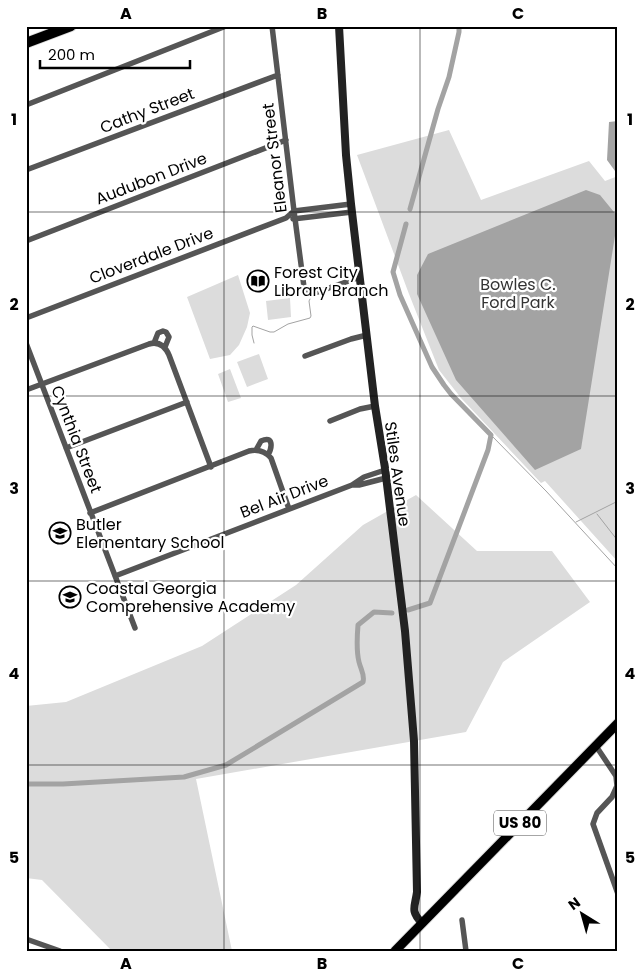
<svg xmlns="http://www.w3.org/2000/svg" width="644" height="977" viewBox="0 0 644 977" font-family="Poppins,sans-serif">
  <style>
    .green { fill: #dcdcdc }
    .water { fill: #a3a3a3 }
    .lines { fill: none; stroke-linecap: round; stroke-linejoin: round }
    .stream { stroke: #a3a3a3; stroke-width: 1 }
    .canal { stroke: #a3a3a3; stroke-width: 5 }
    .primary-casing { stroke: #dbdbdb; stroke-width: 11 }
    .highway-casing { stroke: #dbdbdb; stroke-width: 12 }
    .street { stroke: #555; stroke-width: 5.5 }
    .secondary { stroke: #222; stroke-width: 8 }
    .primary { stroke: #000; stroke-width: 9 }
    .highway { stroke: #000; stroke-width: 10 }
    .grid { fill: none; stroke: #000; stroke-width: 1; stroke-opacity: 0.55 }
    .labels { text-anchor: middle; stroke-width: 4.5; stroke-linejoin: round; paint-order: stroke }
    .shield { fill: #fff; stroke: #4c4c4c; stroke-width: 1 }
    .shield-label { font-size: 15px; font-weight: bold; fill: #000 }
    .street-label { font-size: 16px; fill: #000; stroke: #fff }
    .poi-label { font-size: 16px; fill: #000; stroke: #fff; text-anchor: start }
    .park-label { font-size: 16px; fill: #333; stroke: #fff }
    .neatline { fill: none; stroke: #000; stroke-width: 2 }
    .grid-label { font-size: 16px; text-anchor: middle; font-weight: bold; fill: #000 }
  </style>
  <rect width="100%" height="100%" fill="#fff"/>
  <!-- green -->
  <path class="green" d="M449 130 481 200 589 161 605 181 618 176V562L545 481 541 483 461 398 439 370 409 294 357 155Z
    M238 275 250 313 247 327 239 345 230 355 210 359 187 297Z
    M290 298 291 317 268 320 266 301Z
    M259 354 268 379 247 387 237 362Z
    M230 369 241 398 228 402 218 374Z
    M416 495 477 551H552L590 602 503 662 466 732 196 779 232 951H112L42 880 26 878V706L66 702 202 646 296 585 363 525Z"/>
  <!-- water -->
  <path class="water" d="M618 121V169L615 171 607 160 609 122Z
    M586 190 600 195 618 217 581 449 535 470 456 380 417 294V275L428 254Z"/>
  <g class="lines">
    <!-- stream -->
    <path class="stream" d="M254 343 252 335V327L253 326 270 332H274L288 324 310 318 311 316 309 301 310 299
      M491 435 546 491 618 569
      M597 514 618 541
      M576 522 618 501"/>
    <!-- canal -->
    <path class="canal" d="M410 209 438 109 449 77 459 32V26
      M406 224 393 272 400 295 432 367 444 385 451 394 491 435 488 450 430 603 408 610
      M26 784H63L184 777 226 765 363 682C365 675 361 670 359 662 356 650 357 637 358 625L374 612 392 613"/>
    <!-- primary casing -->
    <g class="primary-casing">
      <path id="primary" d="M395 951 618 723"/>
    </g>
    <!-- highway casing -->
    <g class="highway-casing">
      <path id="highway" d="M26 43 71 26"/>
    </g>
    <!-- street -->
    <path class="street" d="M272 26 294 211 304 287 308 292 315 293 360 277
      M26 105 226 26
      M26 170 278 75
      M293 219 352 212
      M26 241 286 140
      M26 318 286 218 294 211 351 204
      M26 343 135 628
      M154 343 158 333 163 331 166 332 169 337 165 347
      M305 356 351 339 367 335
      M26 390 149 344C159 341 165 346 169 355L211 467
      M330 421 360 409 375 406
      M66 448 187 402
      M256 450 261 441C274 435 272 448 268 455
      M352 485H359L386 478
      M90 513 249 451C258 449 265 451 271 458L289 509
      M115 576 352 485 364 477 385 470
      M596 746 616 776 617 786 612 797 597 813 593 824 618 894
      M462 920 466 951
      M26 939 60 951"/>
    <!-- secondary -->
    <path class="secondary" d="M339 26 346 155 351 204 375 406 385 468 405 631 414 741 417 892C415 907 410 911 422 923"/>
    <!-- primary -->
    <use href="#primary" class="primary"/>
    <!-- highway -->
    <use href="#highway" class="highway"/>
  </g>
  <!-- grid -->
  <path class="grid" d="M224 26V951M420 26V951M26 212H618M26 396H618M26 581H618M26 765H618"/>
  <!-- icons -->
  <defs>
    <g id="library-ring" transform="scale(1.125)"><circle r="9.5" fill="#fff" stroke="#000" stroke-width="1.5"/><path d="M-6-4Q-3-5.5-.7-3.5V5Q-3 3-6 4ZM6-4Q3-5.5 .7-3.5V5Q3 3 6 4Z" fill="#000"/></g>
    <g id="school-ring" transform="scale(1.125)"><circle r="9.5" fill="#fff" stroke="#000" stroke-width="1.5"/><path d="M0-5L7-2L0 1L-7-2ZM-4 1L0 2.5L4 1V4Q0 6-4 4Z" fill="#000"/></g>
  </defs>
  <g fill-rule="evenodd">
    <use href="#library-ring" x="258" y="281"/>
    <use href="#school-ring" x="60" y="533"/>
    <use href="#school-ring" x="70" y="597"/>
  </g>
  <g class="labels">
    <!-- shield labels -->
    <rect class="shield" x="494" y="810.5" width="52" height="25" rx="4"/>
    <g class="shield-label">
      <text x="520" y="828">US 80</text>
    </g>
    <!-- street labels -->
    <g class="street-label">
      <text transform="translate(147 110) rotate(-21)" y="6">Cathy Street</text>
      <text transform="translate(274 158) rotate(-97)" y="6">Eleanor Street</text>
      <text transform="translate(151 178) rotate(-21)" y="6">Audubon Drive</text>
      <text transform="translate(151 255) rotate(-21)" y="6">Cloverdale Drive</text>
      <text transform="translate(77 439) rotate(69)" y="6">Cynthia Street</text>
      <text transform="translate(398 474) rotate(82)" y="6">Stiles Avenue</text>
      <text transform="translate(284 496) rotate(-21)" y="6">Bel Air Drive</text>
    </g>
    <!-- poi labels -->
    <g class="poi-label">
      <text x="274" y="278">Forest City<tspan x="274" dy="18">Library Branch</tspan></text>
      <text x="76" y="530">Butler<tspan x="76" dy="18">Elementary School</tspan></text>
      <text x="86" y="594">Coastal Georgia<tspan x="86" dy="18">Comprehensive Academy</tspan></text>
    </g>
    <!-- park labels -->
    <g class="park-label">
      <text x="518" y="290">Bowles C.<tspan x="518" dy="18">Ford Park</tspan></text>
    </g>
  </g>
  <!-- border -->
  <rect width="644" height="977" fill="none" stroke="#ffffff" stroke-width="55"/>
  <!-- north arrow -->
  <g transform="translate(582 914) rotate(323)" stroke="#ffffff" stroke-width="4" paint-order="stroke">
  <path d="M0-4L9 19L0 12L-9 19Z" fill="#000000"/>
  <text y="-8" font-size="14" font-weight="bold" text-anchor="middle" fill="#000000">N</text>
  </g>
  <!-- scale -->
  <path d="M40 60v8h150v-8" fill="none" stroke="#000000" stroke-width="2.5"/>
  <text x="48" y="60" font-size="15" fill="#000000" stroke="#ffffff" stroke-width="4" paint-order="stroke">200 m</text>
  <rect x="28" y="28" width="588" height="922" class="neatline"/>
  <g class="grid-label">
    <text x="126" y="19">A</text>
    <text x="322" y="19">B</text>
    <text x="518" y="19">C</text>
    <text x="14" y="125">1</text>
    <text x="630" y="125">1</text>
    <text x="14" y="310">2</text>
    <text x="630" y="310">2</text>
    <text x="14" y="494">3</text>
    <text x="630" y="494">3</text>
    <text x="14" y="679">4</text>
    <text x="630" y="679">4</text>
    <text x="14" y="863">5</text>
    <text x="630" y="863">5</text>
    <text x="126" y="969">A</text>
    <text x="322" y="969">B</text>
    <text x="518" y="969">C</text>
  </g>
</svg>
